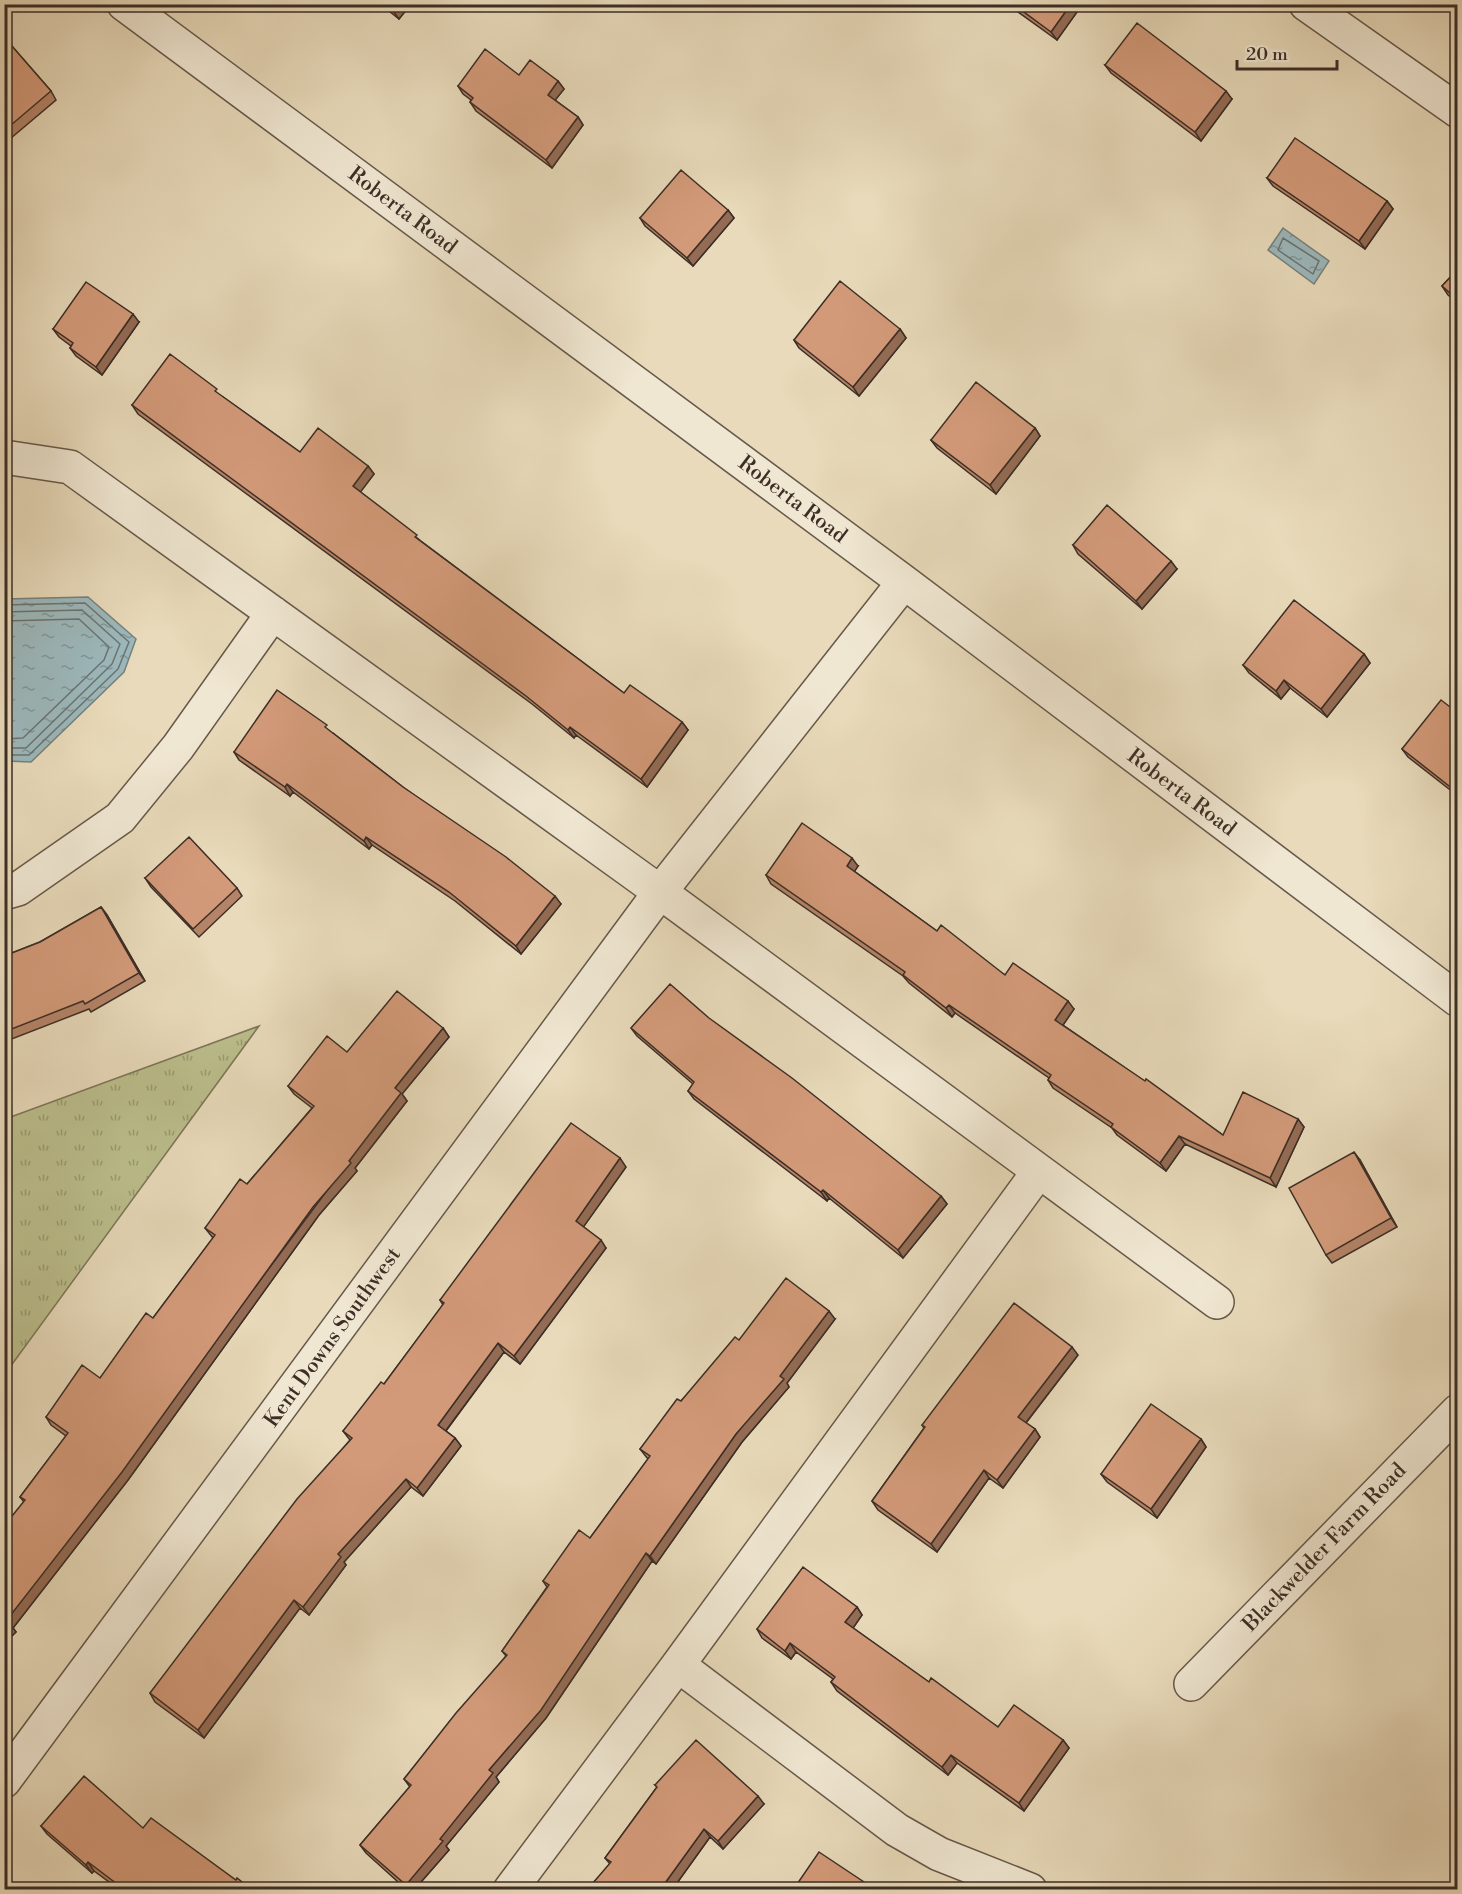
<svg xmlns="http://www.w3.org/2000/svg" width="1462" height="1894" viewBox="0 0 1462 1894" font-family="'Libre Bodoni',serif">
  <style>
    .grass { fill: url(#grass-tufts); stroke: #7c7659; stroke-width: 1.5 }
    .water { fill: url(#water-ripples); stroke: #76817f; stroke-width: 1.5 }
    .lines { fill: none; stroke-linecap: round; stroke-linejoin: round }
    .shore { stroke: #6c7370; stroke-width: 1.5 }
    .minor-casing { stroke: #67594b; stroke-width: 36 }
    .minor { stroke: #f0e7d2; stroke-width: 33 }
    .wall { fill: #b58468; stroke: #3c2e26; stroke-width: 1.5 }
    .shaded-wall { fill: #946c55; stroke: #3c2e26; stroke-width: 1.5 }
    .building { fill: #d39a79; stroke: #3c2e26; stroke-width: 1.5 }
    .labels { text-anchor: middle; stroke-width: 4.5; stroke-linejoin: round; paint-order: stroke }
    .street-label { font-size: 21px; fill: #3c2e26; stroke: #f0e7d2 }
  </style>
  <defs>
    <pattern id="grass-tufts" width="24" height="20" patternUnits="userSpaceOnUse" patternTransform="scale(1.5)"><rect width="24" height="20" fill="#bbbe8c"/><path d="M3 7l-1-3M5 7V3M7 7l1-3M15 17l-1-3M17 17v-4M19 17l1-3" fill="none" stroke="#999b72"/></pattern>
    <pattern id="water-ripples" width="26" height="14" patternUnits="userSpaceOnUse" patternTransform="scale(1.5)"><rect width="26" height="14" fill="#9cb8bb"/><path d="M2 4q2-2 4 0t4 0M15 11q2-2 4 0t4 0" fill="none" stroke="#809698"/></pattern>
  </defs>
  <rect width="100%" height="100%" fill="#e8daba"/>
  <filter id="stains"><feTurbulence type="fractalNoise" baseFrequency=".00333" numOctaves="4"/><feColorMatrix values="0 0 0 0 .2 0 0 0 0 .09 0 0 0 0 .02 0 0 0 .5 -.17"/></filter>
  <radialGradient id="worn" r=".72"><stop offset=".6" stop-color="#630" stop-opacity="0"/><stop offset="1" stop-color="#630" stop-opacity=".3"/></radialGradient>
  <!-- grass -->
  <path class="grass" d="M259 1026 5 1374V1119Z"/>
  <!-- water -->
  <path class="water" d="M1283 228 1329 261 1314 284 1268 250Z
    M88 597 136 639 124 672 31 762 6 761 5 599Z"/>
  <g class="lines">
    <!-- shore -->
    <path class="shore" d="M1283 238 1319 261 1313 274 1278 250Z
      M4 605 85 603 129 642 118 669 29 755H4
      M4 612 82 610 120 644 112 664 26 748H4
      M4 621 79 619 109 647 104 660 23 738 4 739"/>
    <!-- minor casing -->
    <g class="minor-casing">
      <path id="minor" d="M124 4 904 582 1458 1000
        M1306 4 1458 111
        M4 457 70 467 660 892 904 582
        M4 893 18 889 120 818 178 747 273 613
        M678 1665 897 1830 939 1854 1030 1890
        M1191 1684 1458 1411
        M4 1781 660 892 1217 1302
        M510 1890 678 1665 1039 1171"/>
    </g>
    <!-- minor -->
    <use href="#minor" class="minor"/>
  </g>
  <!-- wall -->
  <path class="wall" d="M380 4H411L399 19Z
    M1007 4H1082V5L1057 40Z
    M4 37 51 91 56 100 4 144Z
    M1105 65 1232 99 1201 141 1111 73Z
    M519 75 558 81 564 89 555 100 578 117 583 125 552 168 476 111 470 102 471 100 463 94 458 86Z
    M1267 178 1387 201 1393 209 1365 249 1273 186Z
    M728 210 734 218 693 266 645 226 640 218Z
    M1458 269V303L1448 295 1442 286Z
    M139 322 102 375 76 356 70 348 71 346 59 337 53 329Z
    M900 329 906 338 859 396 799 348 794 340Z
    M223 397 300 452 368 466 374 474 360 492 421 541 624 693 682 722 688 730 647 787 576 735 574 738 532 704 138 414 132 405Z
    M1035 428 1040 436 996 494 937 448 931 440Z
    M1073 545 1177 569 1142 609 1078 554Z
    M1364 654 1370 663 1327 717 1290 688 1281 699 1249 673 1243 665Z
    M1458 713V796L1408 757 1402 749Z
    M333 733 403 787 561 904 521 954 455 901 372 845 369 849 293 792 290 796 239 760 234 752Z
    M858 866 854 871 937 931 1005 975 1074 1009 1063 1025 1223 1135 1298 1119 1304 1127 1276 1187 1185 1144 1166 1171 1117 1135 1112 1128 1053 1088 1048 1080 1049 1078 955 1013 952 1017 909 983 903 976 771 884 766 875Z
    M145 878 237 888 242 896 199 937 151 887Z
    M101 907 107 915 145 981 91 1012 89 1009 4 1042V956L40 942Z
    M443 1028 449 1037 402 1094 407 1101 355 1168 357 1171 319 1215 128 1480 13 1628 16 1632 4 1644V1526L24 1502 20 1497 66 1436 51 1425 46 1417 100 1378 153 1318 213 1238 205 1228 247 1184 312 1108 294 1094 288 1086 347 1052Z
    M631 1028 941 1196 947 1204 903 1258 829 1198 827 1201 694 1099 688 1091 693 1084 637 1036Z
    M1360 1160 1397 1227 1332 1263 1326 1255Z
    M626 1167 583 1227 606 1248 520 1364 504 1352 446 1431 455 1438 461 1446 423 1496 411 1487 344 1562 346 1565 309 1615 300 1608 204 1738 155 1702 150 1693 350 1440 343 1431 384 1384 443 1305 440 1300Z
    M835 1319 787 1383 789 1387 742 1442 656 1564 652 1561 546 1718 496 1777 499 1782 446 1846 449 1850 414 1890H407L366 1853 360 1845 410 1787 404 1779 506 1656 502 1651 547 1587 543 1581 590 1538 648 1459 640 1449 681 1401 739 1340Z
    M1078 1355 1026 1423 1035 1429 1040 1437 1003 1488 989 1478 937 1552 878 1510 872 1501 924 1428 922 1425Z
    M1201 1439 1206 1447 1157 1518 1107 1482 1101 1474Z
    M857 1607 862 1615 853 1628 929 1682 998 1727 1063 1740 1069 1748 1024 1811 957 1763 948 1775 837 1691 831 1682 833 1679 796 1652 791 1659 762 1638 757 1629Z
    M655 1785 764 1804 723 1849 710 1837 672 1890H587L610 1864 605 1858 657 1787Z
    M41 1826 143 1828 252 1890H120L94 1871 92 1873 47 1834Z"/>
  <!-- shaded-wall -->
  <path class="shaded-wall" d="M399 4H411L399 19 393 11Z
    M1071 4 1082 5 1057 40 1051 32Z
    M558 81 564 89 553 103 548 95Z
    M1226 91 1232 99 1201 141 1195 132Z
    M578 117 583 125 552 168 546 160Z
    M1387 201 1393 209 1365 249 1359 241Z
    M728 210 734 218 693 266 687 258Z
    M133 314 139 322 102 375 96 367Z
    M900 329 906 338 859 396 853 387Z
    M1035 428 1040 436 996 494 990 485Z
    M368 466 374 474 359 494 353 486Z
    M1171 561 1177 569 1142 609 1136 601Z
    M1364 654 1370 663 1327 717 1321 709Z
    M1284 680 1290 688 1281 699 1276 691Z
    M682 722 688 730 647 787 641 779Z
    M570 727 576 735 574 738 568 730Z
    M287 784 293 792 290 796 285 787Z
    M366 837 372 845 369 849 364 841Z
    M852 858 858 866 853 874 847 866Z
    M555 896 561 904 521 954 516 946Z
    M101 907 107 915 145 981 139 973Z
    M1068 1001 1074 1009 1061 1028 1055 1020Z
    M949 1005 955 1013 952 1017 946 1008Z
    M443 1028 449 1037 402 1094 407 1101 355 1168 357 1171 319 1215 128 1480 13 1628 16 1632 4 1644V1630L6 1621 349 1161 395 1088Z
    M1298 1119 1304 1127 1276 1187 1270 1178Z
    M1179 1136 1185 1144 1166 1171 1160 1163Z
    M1354 1152 1360 1160 1397 1227 1391 1218Z
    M620 1158 626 1167 582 1229 576 1221Z
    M823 1190 829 1198 827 1201 821 1192Z
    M941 1196 947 1204 903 1258 898 1250Z
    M601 1240 606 1248 520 1364 514 1356Z
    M829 1311 835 1319 787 1383 789 1387 742 1442 656 1564 650 1556 736 1434Z
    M498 1343 504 1352 444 1433 438 1425Z
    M1072 1347 1078 1355 1024 1425 1018 1417Z
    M1035 1429 1040 1437 1003 1488 997 1480Z
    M455 1438 461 1446 423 1496 417 1488Z
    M1201 1439 1206 1447 1157 1518 1151 1509Z
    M984 1470 989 1478 937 1552 931 1544Z
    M406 1479 411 1487 344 1562 346 1565 309 1615 303 1607 338 1554Z
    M646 1553 652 1561 546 1718 496 1777 499 1782 446 1846 449 1850 414 1890H409L406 1885Z
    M294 1600 300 1608 204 1738 198 1730Z
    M857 1607 862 1615 851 1631 845 1622Z
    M790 1643 796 1652 791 1659 785 1651Z
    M1063 1740 1069 1748 1024 1811 1019 1803Z
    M951 1755 957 1763 948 1775 942 1767Z
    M758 1796 764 1804 723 1849 718 1841Z
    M704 1829 710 1837 672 1890H660Z
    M88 1862 94 1871 92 1873 86 1865Z"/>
  <!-- building -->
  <path class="building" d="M385 4H399L393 11Z
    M1013 4H1071L1051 32Z
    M1137 23 1226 91 1195 132 1105 65Z
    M4 37 51 91 4 131Z
    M485 49 519 75 530 60 558 81 548 95 578 117 546 160 470 102 473 98 458 86Z
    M1295 138 1387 201 1359 241 1267 178Z
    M681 170 728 210 687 258 640 218Z
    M1458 269V300L1442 286Z
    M840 281 900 329 853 387 794 340Z
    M86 282 133 314 96 367 70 348 73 343 53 329Z
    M170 354 217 389 215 391 300 452 318 428 368 466 353 486 417 535 415 537 624 693 630 685 682 722 641 779 570 727 568 730 526 696 132 405Z
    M976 382 1035 428 990 485 931 440Z
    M1107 505 1171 561 1136 601 1073 545Z
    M1294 600 1364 654 1321 709 1284 680 1276 691 1243 665Z
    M277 690 327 725 325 727 403 787 506 857 555 896 516 946 449 892 366 837 364 841 287 784 285 787 234 752Z
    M1441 700 1458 713V793L1402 749Z
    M802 823 852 858 847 866 937 931 941 925 1005 975 1013 963 1068 1001 1055 1020 1145 1081 1146 1079 1223 1135 1243 1092 1298 1119 1270 1178 1179 1136 1160 1163 1111 1127 1113 1124 1048 1080 1051 1075 949 1005 946 1008 903 975 905 972 766 875Z
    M189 837 237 888 193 929 145 878Z
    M101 907 139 973 85 1004 83 1001 4 1032V956L40 942Z
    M670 984 709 1018 792 1078 941 1196 898 1250 823 1190 821 1192 688 1091 694 1082 631 1028Z
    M397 991 443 1028 395 1088 401 1093 349 1161 351 1163 313 1207 122 1472 6 1621 10 1624 4 1630V1526L25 1500 20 1497 68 1433 46 1417 82 1365 100 1378 146 1313 153 1318 215 1235 205 1228 240 1179 247 1184 314 1106 288 1086 327 1036 347 1052Z
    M571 1123 620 1158 576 1221 601 1240 514 1356 498 1343 438 1425 455 1438 417 1488 406 1479 338 1554 341 1557 303 1607 294 1600 198 1730 150 1693 297 1499 352 1438 343 1431 381 1382 384 1384 444 1303 440 1300Z
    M1354 1152 1391 1218 1326 1255 1289 1188Z
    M786 1278 829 1311 780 1376 784 1379 736 1434 650 1556 646 1553 541 1710 489 1770 493 1773 440 1839 443 1841 406 1885 360 1845 411 1785 404 1779 456 1713 507 1655 502 1651 549 1585 543 1581 579 1530 590 1538 650 1456 640 1449 677 1399 681 1401 735 1337 739 1340Z
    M1014 1303 1072 1347 1018 1417 1035 1429 997 1480 984 1470 931 1544 872 1501 925 1427 922 1425Z
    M1151 1404 1201 1439 1151 1509 1101 1474Z
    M803 1567 857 1607 845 1622 929 1682 931 1678 998 1727 1014 1705 1063 1740 1019 1803 951 1755 942 1767 831 1682 835 1677 790 1643 785 1651 757 1629Z
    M696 1740 758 1796 718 1841 704 1829 660 1890H587L611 1862 605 1858 657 1787 655 1785Z
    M84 1776 143 1828 151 1818 236 1880 237 1878 252 1890H125L88 1862 86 1865 41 1826Z
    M819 1852 873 1888 874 1890H793Z"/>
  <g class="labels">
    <!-- street labels -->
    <g class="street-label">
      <text transform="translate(403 210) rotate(37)" y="7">Roberta Road</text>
      <text transform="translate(793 499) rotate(37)" y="7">Roberta Road</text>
      <text transform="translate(1182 792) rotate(37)" y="7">Roberta Road</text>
      <text transform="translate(332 1337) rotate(-54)" y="7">Kent Downs Southwest</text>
      <text transform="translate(1324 1547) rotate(-46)" y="7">Blackwelder Farm Road</text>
    </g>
  </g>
  <!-- margin -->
  <rect width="1462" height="1894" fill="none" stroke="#e8daba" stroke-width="24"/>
  <rect x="6" y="6" width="1450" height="1882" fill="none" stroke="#3c2e26" stroke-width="3"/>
  <rect x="12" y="12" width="1438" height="1870" fill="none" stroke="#3c2e26" stroke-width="1.5"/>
  <!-- scale -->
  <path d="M1237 60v9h100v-9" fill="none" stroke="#3c2e26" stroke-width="3"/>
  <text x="1246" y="60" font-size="18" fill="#3c2e26" stroke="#f0e7d2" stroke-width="4.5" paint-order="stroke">20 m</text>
  <rect width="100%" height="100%" filter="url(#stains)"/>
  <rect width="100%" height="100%" fill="url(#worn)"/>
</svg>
